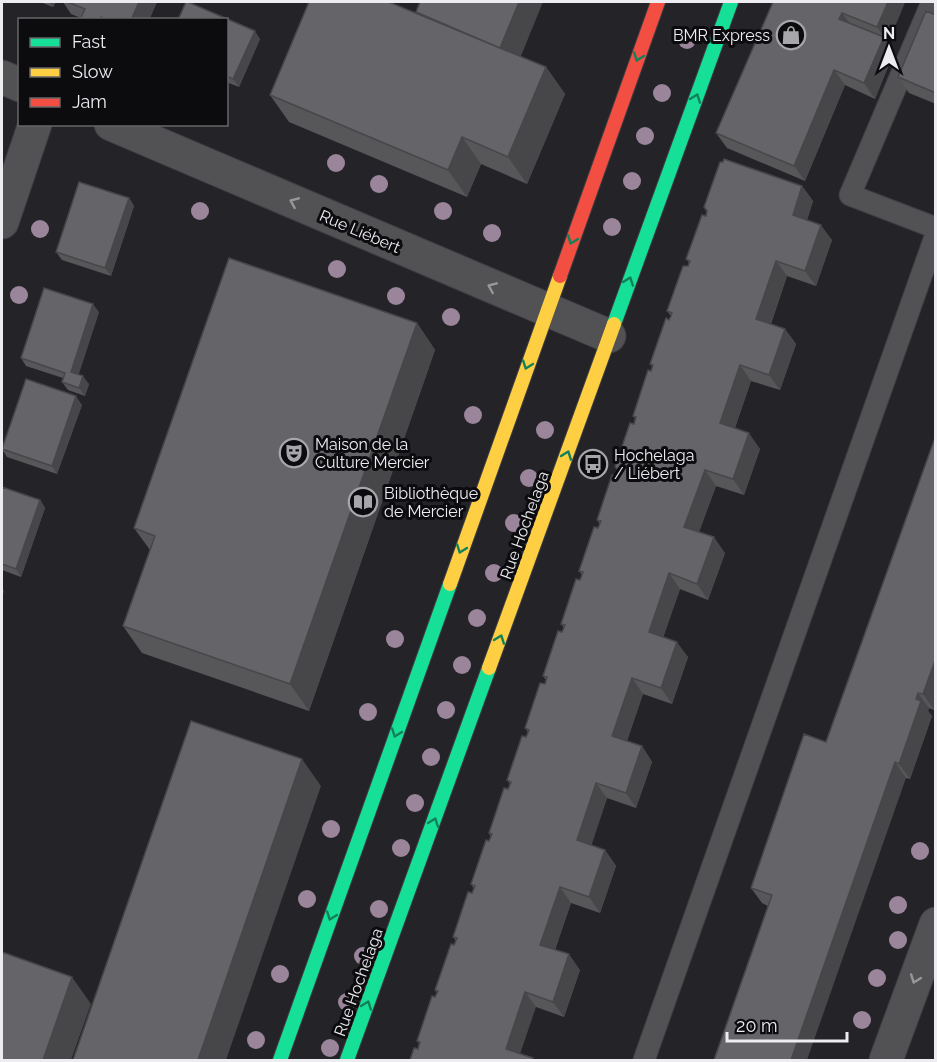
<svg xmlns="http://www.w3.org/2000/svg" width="937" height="1062" viewBox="0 0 937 1062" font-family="Raleway,sans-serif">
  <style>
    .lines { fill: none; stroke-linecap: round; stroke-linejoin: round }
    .lane-casing { stroke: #3e3d42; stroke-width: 23 }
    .street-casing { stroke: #3e3d42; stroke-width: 35 }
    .fast-casing { stroke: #3e3d42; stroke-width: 16 }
    .slow-casing { stroke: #3e3d42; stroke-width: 16 }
    .jam-casing { stroke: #3e3d42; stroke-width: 16 }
    .lane { stroke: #525255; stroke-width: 21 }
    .street { stroke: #525255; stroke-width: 33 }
    .fast { stroke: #16e098; stroke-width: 14 }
    .slow { stroke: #ffcf43; stroke-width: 14 }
    .jam { stroke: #f24e42; stroke-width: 14 }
    .tree { fill: #9a859b }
    .wall { fill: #57575a }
    .shaded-wall { fill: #47474a }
    .building { fill: #656569; stroke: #47474a; stroke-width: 1.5 }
    .oneway { stroke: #12815a }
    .oneway2 { stroke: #98979b }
    .labels { text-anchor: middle; stroke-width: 6; stroke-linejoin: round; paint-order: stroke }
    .poi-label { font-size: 16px; fill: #edecf1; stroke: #0c0c0f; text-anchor: start }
    .street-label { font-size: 16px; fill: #edecf1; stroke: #0c0c0f }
  </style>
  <rect width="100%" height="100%" fill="#242328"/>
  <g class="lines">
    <!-- lane casing -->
    <g class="lane-casing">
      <path id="lane" d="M932 2 850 195 936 228
        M644 1060 936 234"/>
    </g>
    <!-- street casing -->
    <g class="street-casing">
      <path id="street" d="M2 77 20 85
        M111 124 609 336
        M2 222 35 124
        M886 1060 936 924"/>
    </g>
    <!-- fast casing -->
    <g class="fast-casing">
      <path id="fast" d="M614 324 731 2
        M280 1060 450 584
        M347 1060 489 668"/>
    </g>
    <!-- slow casing -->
    <g class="slow-casing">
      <path id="slow" d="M450 584 560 276
        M489 668 614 324"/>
    </g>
    <!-- jam casing -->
    <g class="jam-casing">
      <path id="jam" d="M560 276 658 2"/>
    </g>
    <!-- lane -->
    <use href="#lane" class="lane"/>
    <!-- street -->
    <use href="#street" class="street"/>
    <!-- fast -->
    <use href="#fast" class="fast"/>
    <!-- slow -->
    <use href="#slow" class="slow"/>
    <!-- jam -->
    <use href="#jam" class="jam"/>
  </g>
  <!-- trees -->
  <g class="tree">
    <circle cx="687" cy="40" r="9"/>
    <circle cx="662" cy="93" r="9"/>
    <circle cx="645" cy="136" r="9"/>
    <circle cx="336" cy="163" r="9"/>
    <circle cx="632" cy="181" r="9"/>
    <circle cx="379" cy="184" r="9"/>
    <circle cx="200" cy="211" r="9"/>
    <circle cx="443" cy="211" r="9"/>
    <circle cx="612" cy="227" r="9"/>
    <circle cx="40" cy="229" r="9"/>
    <circle cx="492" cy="233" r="9"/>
    <circle cx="337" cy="269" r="9"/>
    <circle cx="19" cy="295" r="9"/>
    <circle cx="396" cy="296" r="9"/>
    <circle cx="451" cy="317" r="9"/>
    <circle cx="473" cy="415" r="9"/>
    <circle cx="545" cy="430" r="9"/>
    <circle cx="529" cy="478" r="9"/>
    <circle cx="514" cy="523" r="9"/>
    <circle cx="494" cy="573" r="9"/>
    <circle cx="477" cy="618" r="9"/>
    <circle cx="395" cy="639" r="9"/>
    <circle cx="462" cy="665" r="9"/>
    <circle cx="446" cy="710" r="9"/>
    <circle cx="368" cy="712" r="9"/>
    <circle cx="431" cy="757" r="9"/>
    <circle cx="415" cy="803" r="9"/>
    <circle cx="331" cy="829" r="9"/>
    <circle cx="401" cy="848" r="9"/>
    <circle cx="920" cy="851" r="9"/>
    <circle cx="307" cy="899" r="9"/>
    <circle cx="898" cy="905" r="9"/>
    <circle cx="379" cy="909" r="9"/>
    <circle cx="898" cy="940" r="9"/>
    <circle cx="363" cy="956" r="9"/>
    <circle cx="280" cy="974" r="9"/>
    <circle cx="877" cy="978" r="9"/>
    <circle cx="347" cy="1002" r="9"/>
    <circle cx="862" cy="1020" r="9"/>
    <circle cx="256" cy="1040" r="9"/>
    <circle cx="330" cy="1048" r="9"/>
  </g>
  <!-- wall -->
  <path class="wall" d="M40 2H56L53 7Z
    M63 2H157L149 20H80L81 18 71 14Z
    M773 2H905L888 43 894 52 875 99 845 85 805 181 727 148 716 133Z
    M416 12 546 67 565 94 527 184 481 164 467 197 289 122 270 95Z
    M936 15V104L909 93 898 77Z
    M226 20 260 39 239 87 226 82Z
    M802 186 813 201 807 220 832 240 816 286 787 276 771 324 785 329 796 344 780 390 751 381 735 428 760 449 744 495 716 486 699 532 725 553 708 600 680 589 663 637 688 657 672 704 643 694 627 741 642 746 652 762 636 808 607 798 591 845 605 850 616 866 600 913 571 903 555 950 580 970 564 1017 536 1007 418 1049 420 1044 417 1041 437 993 435 990 456 941 453 937 474 889 471 884 491 837 489 833 508 789 510 784 507 780 528 732 525 728 545 684 546 680 543 676 564 628 561 624 580 580 582 575 579 571 600 524 597 520 618 472 615 467 636 420 633 416 651 371 653 368 650 364 671 316 667 311 688 266 689 263 686 259 707 212 704 207Z
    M129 198 134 206 111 276 62 260 56 252Z
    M99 312 78 375 89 384 85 396 68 390 62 382 63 378 26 366 21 358Z
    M417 323 435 350 309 711 142 653 123 626 150 550 134 528Z
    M82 405 57 474 7 457 2 449Z
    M936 435V704L934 710 929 708 928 711 932 716 910 779 906 778 768 906 762 903 751 888 826 742Z
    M2 487 40 500 45 508 21 577 2 570Z"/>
  <!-- shaded-wall -->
  <path class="shaded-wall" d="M49 2H56L53 7Z
    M139 2H157L149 20H131Z
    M519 2H543L514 73 498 51Z
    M888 2H905L888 43 894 52 875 99 864 83 884 37 877 27Z
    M842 13 853 28 839 19Z
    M255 31 260 39 239 87 233 79Z
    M546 67 565 94 527 184 508 157Z
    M834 70 845 85 805 181 794 166Z
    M462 137 481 164 467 197 448 170Z
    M802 186 813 201 804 230 793 215Z
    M129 198 134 206 111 276 105 268Z
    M821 225 832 240 816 286 805 271Z
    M776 261 787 276 767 334 756 319Z
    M93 304 99 312 77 380 71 372Z
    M417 323 435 350 309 711 290 684Z
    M785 329 796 344 780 390 769 375Z
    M740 365 751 381 731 439 720 423Z
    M83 376 89 384 85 396 79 388Z
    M76 396 82 405 57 474 52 466Z
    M749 433 760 449 744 495 733 479Z
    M705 470 716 486 695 543 684 527Z
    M40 500 45 508 21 577 16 569Z
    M714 537 725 553 708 600 697 584Z
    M669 573 680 589 660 647 649 632Z
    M2 588 4 591 2 598Z
    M677 642 688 657 672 704 661 688Z
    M936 658V704L934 710 923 694Z
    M632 678 643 694 623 752 612 736Z
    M918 693 929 708 928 711 932 716 910 779 899 764Z
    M642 746 652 762 636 808 626 793Z
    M302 759 321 786 226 1060H198Z
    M895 762 906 778 807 1060H791Z
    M596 783 607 798 588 856 577 840Z
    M605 850 616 866 600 913 589 897Z
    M560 887 571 903 551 960 540 945Z
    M569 954 580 970 564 1017 553 1002Z
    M72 977 91 1004 71 1060H43Z
    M525 992 536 1007 518 1060 506 1049Z"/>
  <!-- building -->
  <path class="building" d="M68 2H139L131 20H107L101 17 100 20H80L85 9Z
    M186 2H188L255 31 233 79 226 76V20H178Z
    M309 2H389L546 67 508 157 462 137 448 170 270 95Z
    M420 2H519L500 48 416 12Z
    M773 2H888L877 27 842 13 839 19 884 37 864 83 834 70 794 166 716 133Z
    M926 11 936 15V93L898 77Z
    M724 159 802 186 793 215 821 225 805 271 776 261 756 319 785 329 769 375 740 365 720 423 749 433 733 479 705 470 684 527 714 537 697 584 669 573 649 632 677 642 661 688 632 678 612 736 642 746 626 793 596 783 577 840 605 850 589 897 560 887 540 945 569 954 553 1002 525 992 506 1049 533 1058 532 1060H410L414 1048 418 1049 419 1045 420 1042 417 1041 432 996 435 997 438 991 435 990 451 944 454 945 457 938 453 937 468 892 472 893 475 886 471 884 486 840 489 841 492 834 489 833 504 788 508 789 511 782 507 780 522 736 526 737 529 730 525 728 540 683 545 684 547 677 543 676 558 631 562 632 565 625 561 624 576 579 580 580 583 572 579 571 594 527 598 528 601 521 597 520 612 475 616 476 618 472V469L615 467 630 423 634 424 635 420 636 417 633 416 648 370 651 371 653 365 650 364 666 318 669 320 671 316 672 313 667 311 683 266H688L690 261 686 259 702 215 706 216 707 211 704 207 720 162H723Z
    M79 182 129 198 105 268 56 252Z
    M229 258 417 323 290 684 123 626 155 536 134 528Z
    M44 288 93 304 71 372 83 376 79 388 62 382 65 373 21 358Z
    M26 379 76 396 52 466 2 449Z
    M936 435V658L923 694 918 693 916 699 921 701 899 764 895 762 791 1060H714L772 895 751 888 804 734 826 742Z
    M2 487 40 500 16 569 2 564Z
    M191 721 302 759 198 1060H73Z
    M2 952 72 977 43 1060H2Z"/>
  <!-- one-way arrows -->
  <defs><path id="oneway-chevron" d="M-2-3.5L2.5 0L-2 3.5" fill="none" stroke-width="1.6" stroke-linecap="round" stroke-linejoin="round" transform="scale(1.5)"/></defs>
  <g class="oneway">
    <use href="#oneway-chevron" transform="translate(638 57) rotate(110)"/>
    <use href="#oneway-chevron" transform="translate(696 98) rotate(-70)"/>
    <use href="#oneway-chevron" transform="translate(572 240) rotate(110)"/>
    <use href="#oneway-chevron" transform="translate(629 281) rotate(-70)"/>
    <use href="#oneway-chevron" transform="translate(527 365) rotate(110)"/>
    <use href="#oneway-chevron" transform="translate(567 455) rotate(-70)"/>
    <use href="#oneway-chevron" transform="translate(461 549) rotate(110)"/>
    <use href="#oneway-chevron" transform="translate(500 639) rotate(-70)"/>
    <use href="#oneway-chevron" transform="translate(396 733) rotate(110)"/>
    <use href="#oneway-chevron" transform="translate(434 822) rotate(-70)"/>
    <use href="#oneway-chevron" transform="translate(331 916) rotate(110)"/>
    <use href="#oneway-chevron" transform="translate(367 1005) rotate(-70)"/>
  </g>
  <g class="oneway2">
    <use href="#oneway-chevron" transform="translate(294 202) rotate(-157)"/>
    <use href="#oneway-chevron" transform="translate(492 287) rotate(-157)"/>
    <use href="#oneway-chevron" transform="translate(915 979) rotate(110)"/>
  </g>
  <!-- icons -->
  <defs>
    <g id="shop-ring" transform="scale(1.5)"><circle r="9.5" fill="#0c0c0f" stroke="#a7a6ab" stroke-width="1.5"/><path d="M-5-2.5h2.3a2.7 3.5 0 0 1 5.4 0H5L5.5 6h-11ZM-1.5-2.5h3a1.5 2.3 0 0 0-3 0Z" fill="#a7a6ab"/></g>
    <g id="theatre-ring" transform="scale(1.5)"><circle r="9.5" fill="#0c0c0f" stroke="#a7a6ab" stroke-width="1.5"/><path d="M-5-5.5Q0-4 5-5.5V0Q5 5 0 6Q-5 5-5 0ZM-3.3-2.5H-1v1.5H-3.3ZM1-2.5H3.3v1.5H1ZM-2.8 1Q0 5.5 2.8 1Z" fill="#a7a6ab"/></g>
    <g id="bus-ring" transform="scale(1.5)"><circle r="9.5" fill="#0c0c0f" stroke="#a7a6ab" stroke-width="1.5"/><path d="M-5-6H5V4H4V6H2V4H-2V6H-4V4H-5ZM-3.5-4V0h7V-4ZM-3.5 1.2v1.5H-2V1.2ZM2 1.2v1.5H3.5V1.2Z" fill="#a7a6ab"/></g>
    <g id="library-ring" transform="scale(1.5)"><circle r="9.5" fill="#0c0c0f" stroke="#a7a6ab" stroke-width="1.5"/><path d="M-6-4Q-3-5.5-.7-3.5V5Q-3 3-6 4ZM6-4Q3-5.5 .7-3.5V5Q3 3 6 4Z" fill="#a7a6ab"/></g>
  </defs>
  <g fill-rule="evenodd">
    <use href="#shop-ring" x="791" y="35"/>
    <use href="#theatre-ring" x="294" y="453"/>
    <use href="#bus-ring" x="593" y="464"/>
    <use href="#library-ring" x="363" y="502"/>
  </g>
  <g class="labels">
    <!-- poi labels -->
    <g class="poi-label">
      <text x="770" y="41" text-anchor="end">BMR Express</text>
      <text x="315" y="450">Maison de la<tspan x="315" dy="18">Culture Mercier</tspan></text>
      <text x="614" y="461">Hochelaga<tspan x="614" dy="18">/ Liébert</tspan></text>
      <text x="384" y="499">Bibliothèque<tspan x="384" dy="18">de Mercier</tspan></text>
    </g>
    <!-- street labels -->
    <g class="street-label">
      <text transform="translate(360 231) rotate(23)" y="6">Rue Liébert</text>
      <text transform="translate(524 525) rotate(-70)" y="6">Rue Hochelaga</text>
      <text transform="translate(358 982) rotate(-70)" y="6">Rue Hochelaga</text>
    </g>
  </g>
  <!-- border -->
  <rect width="937" height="1062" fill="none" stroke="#edecf1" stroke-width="6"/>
  <!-- legend -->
  <rect x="18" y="18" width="210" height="108" fill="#0c0c0f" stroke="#666669" stroke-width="1.5"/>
  <rect x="30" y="38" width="30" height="9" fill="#16e098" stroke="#666669" stroke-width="1.5"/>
  <text x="72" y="48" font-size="18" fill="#edecf1">Fast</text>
  <rect x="30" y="68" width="30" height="9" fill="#ffcf43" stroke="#666669" stroke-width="1.5"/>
  <text x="72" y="78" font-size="18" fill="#edecf1">Slow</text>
  <rect x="30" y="98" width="30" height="9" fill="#f24e42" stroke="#666669" stroke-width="1.5"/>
  <text x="72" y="108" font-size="18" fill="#edecf1">Jam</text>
  <!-- north arrow -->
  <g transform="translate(889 48)" stroke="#0c0c0f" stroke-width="4.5" paint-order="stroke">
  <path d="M0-4.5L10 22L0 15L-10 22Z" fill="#edecf1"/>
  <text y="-9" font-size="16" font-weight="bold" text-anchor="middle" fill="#edecf1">N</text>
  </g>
  <!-- scale -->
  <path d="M727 1032v9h120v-9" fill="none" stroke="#edecf1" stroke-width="3"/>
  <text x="736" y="1032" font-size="18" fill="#edecf1" stroke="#0c0c0f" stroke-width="4.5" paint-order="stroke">20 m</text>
</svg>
